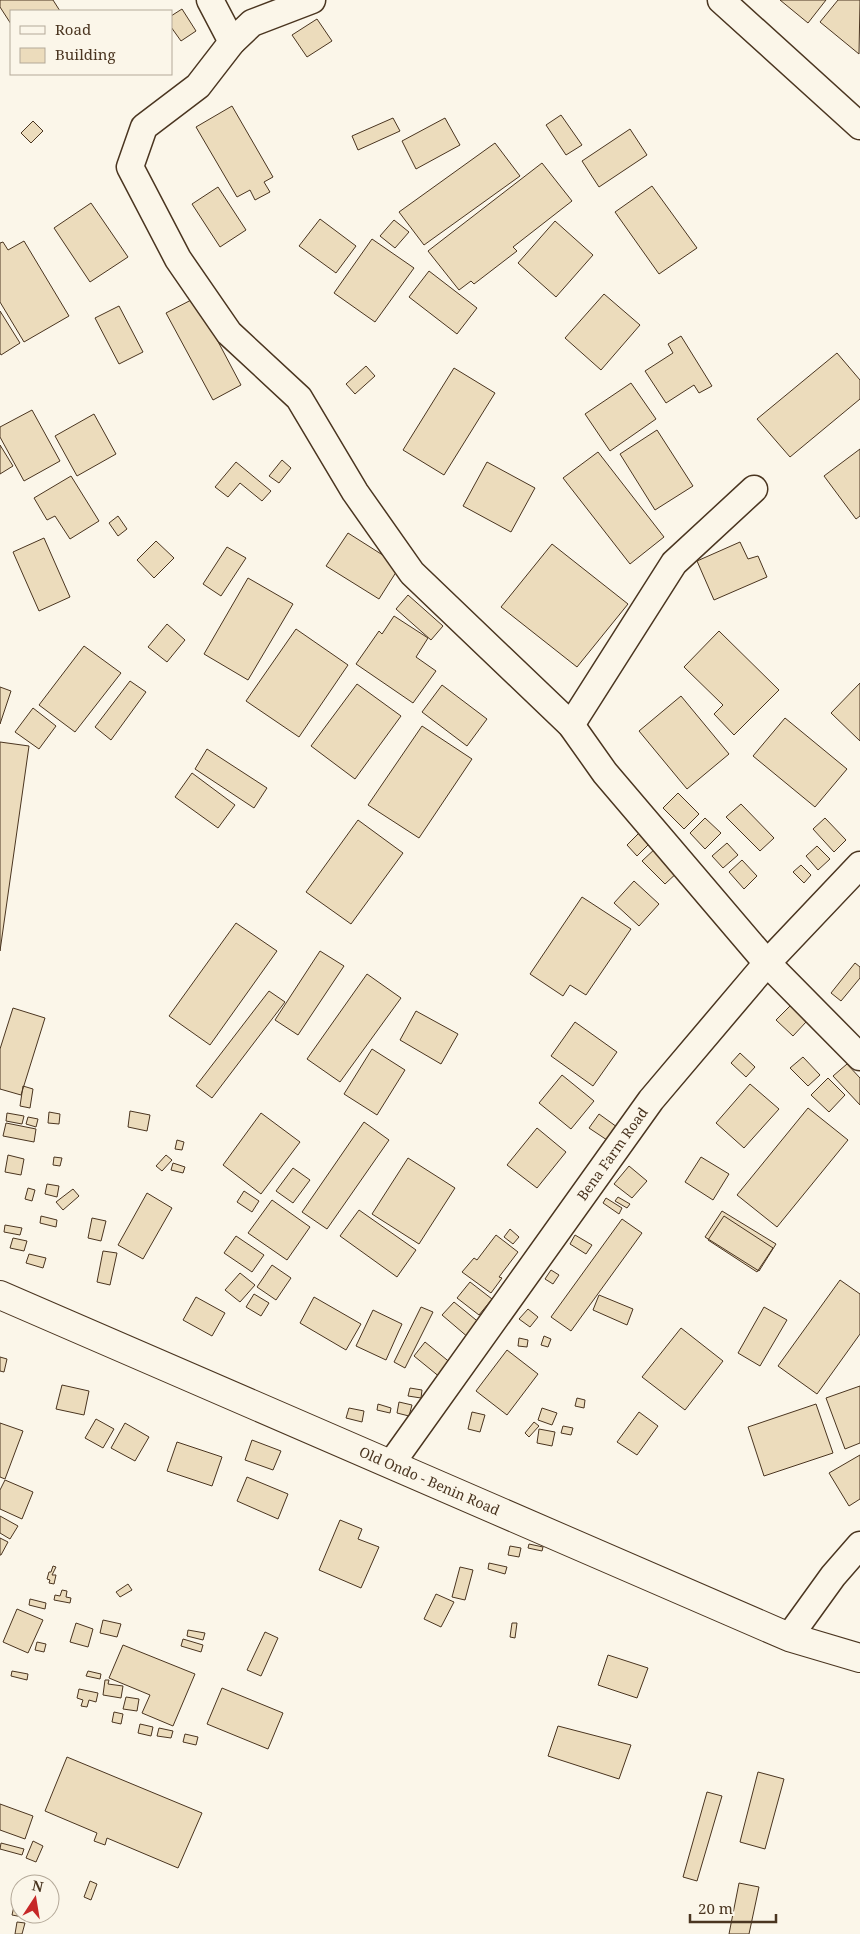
<svg xmlns="http://www.w3.org/2000/svg" width="860" height="1934" viewBox="0 0 860 1934" font-family="'Noto Serif',serif">
  <style>
    .building { fill: #ecdcbc; stroke: #4a3520 }
    .lines { fill: none; stroke-linecap: round; stroke-linejoin: round }
    .street-casing { stroke: #4a3520; stroke-width: 29 }
    .primary-casing { stroke: #4a3520; stroke-width: 30 }
    .street { stroke: #fbf6e9; stroke-width: 26 }
    .primary { stroke: #fbf6e9; stroke-width: 28 }
    .labels { text-anchor: middle; stroke-width: 4; stroke-linejoin: round; paint-order: stroke }
    .street-label { font-size: 14px; fill: #4a3520; stroke: #fbf6e9 }
  </style>
  <rect width="100%" height="100%" fill="#fbf6e9"/>
  <!-- building -->
  <path class="building" d="M0 0H53L60 11H11V24L0 7Z
    M780 0H826L808 23Z
    M838 0H860L859 54 820 22Z
    M182 9 196 31 181 41 171 27V16Z
    M317 19 332 41 307 57 292 35Z
    M232 106 273 177 264 182 270 192 255 200 250 190 237 197 196 127Z
    M561 115 582 145 566 155 546 125Z
    M393 118 400 131 358 150 352 136Z
    M445 118 460 145 416 169 402 141Z
    M33 121 43 131 31 143 21 133Z
    M630 129 647 155 599 187 582 161Z
    M495 143 520 176 424 245 399 212Z
    M542 163 572 201 513 247 517 251 474 284 471 281 459 290 428 251Z
    M652 186 697 248 659 274 615 212Z
    M218 187 246 230 220 247 192 204Z
    M91 203 128 257 90 282 54 228Z
    M320 219 356 246 336 273 299 246Z
    M394 220 409 232 395 248 380 236Z
    M555 221 593 255 556 297 518 263Z
    M372 239 414 268 375 322 334 293Z
    M24 241 69 316 24 342 0 302V243L3 242 8 250Z
    M429 271 477 308 457 334 409 297Z
    M604 294 640 325 601 370 565 338Z
    M195 298 241 385 213 400 166 313Z
    M119 306 143 352 119 364 95 318Z
    M0 311 20 343 1 355 0 353Z
    M681 336 712 386 699 393 694 385 666 403 645 371 673 353 668 344Z
    M837 353 860 380V399L790 457 757 419Z
    M366 366 375 376 355 394 346 384Z
    M454 368 495 393 444 475 403 450Z
    M631 383 656 419 610 451 585 414Z
    M32 410 60 461 24 481 0 437V427Z
    M94 414 116 454 77 476 55 436Z
    M657 430 693 486 655 510 620 454Z
    M0 445 13 466 0 474Z
    M860 449V516L856 519 824 476Z
    M598 452 664 537 630 564 563 478Z
    M282 460 291 468 279 483 269 476Z
    M236 462 271 491 262 501 240 483 228 497 215 487Z
    M487 462 535 488 511 532 463 506Z
    M71 476 99 521 70 539 55 516 47 520 34 498Z
    M118 516 127 529 118 536 109 523Z
    M348 533 400 566 379 599 326 566Z
    M44 538 70 597 39 611 13 552Z
    M156 541 174 558 154 578 137 560Z
    M740 542 748 559 758 556 767 577 714 600 697 561Z
    M552 544 628 604 577 667 501 607Z
    M227 547 246 558 221 596 203 584Z
    M248 578 293 604 248 680 204 654Z
    M408 595 443 626 431 640 396 609Z
    M394 616 428 638 416 657 436 671 413 703 356 664 379 631 382 634Z
    M167 624 185 640 167 662 148 647Z
    M296 629 348 665 299 737 246 701Z
    M719 631 779 690 734 735 714 714 723 705 684 667Z
    M84 646 121 673 75 732 39 705Z
    M130 681 146 692 111 740 95 727Z
    M860 683V741L831 713Z
    M357 684 401 716 355 779 311 746Z
    M442 685 487 719 467 746 422 712Z
    M0 687 11 691 0 724Z
    M681 696 729 754 687 789 639 731Z
    M33 708 56 726 39 749 15 732Z
    M785 718 847 769 815 807 753 756Z
    M422 726 472 759 419 838 368 805Z
    M0 742 29 746 0 951Z
    M207 749 267 788 254 808 195 769Z
    M192 773 235 805 218 828 175 797Z
    M678 793 699 814 684 829 663 808Z
    M741 804 774 838 760 851 726 817Z
    M705 818 721 833 705 849 690 833Z
    M825 818 846 840 834 852 813 829Z
    M358 820 403 853 351 924 306 892Z
    M646 826 656 837 637 856 627 845Z
    M727 843 738 855 723 868 712 856Z
    M817 846 830 859 818 870 806 856Z
    M657 847 680 870 665 884 642 861Z
    M742 860 757 876 744 889 729 872Z
    M801 865 811 875 804 883 793 872Z
    M634 881 659 904 639 926 614 903Z
    M582 897 631 929 586 995 570 985 563 996 530 974Z
    M236 923 277 951 210 1045 169 1016Z
    M320 951 344 966 298 1035 275 1020Z
    M855 963 860 967V978L841 1001 831 993Z
    M367 974 401 998 340 1082 307 1059Z
    M269 991 285 1002 212 1098 196 1086Z
    M790 1006 806 1022 793 1036 776 1020Z
    M13 1008 45 1018 21 1095 0 1089V1049Z
    M416 1011 458 1034 441 1064 400 1040Z
    M575 1022 617 1052 593 1086 551 1056Z
    M372 1049 405 1070 377 1115 344 1094Z
    M740 1053 755 1067 746 1077 731 1063Z
    M803 1057 820 1075 808 1086 790 1068Z
    M847 1064 860 1078V1105L833 1076Z
    M562 1075 594 1101 571 1129 539 1103Z
    M828 1078 845 1095 829 1112 811 1095Z
    M750 1084 779 1109 744 1148 716 1123Z
    M23 1086 33 1089 30 1108 20 1106Z
    M808 1108 848 1140 777 1227 737 1195Z
    M130 1111 150 1115 147 1131 128 1127Z
    M49 1112 60 1114 59 1124 48 1123Z
    M7 1113 24 1116 22 1124 6 1121Z
    M261 1113 300 1142 261 1194 223 1165Z
    M599 1114 617 1127 607 1140 589 1128Z
    M28 1117 38 1119 36 1127 26 1124Z
    M364 1122 389 1140 327 1229 302 1212Z
    M6 1123 36 1129 34 1142 3 1136Z
    M537 1128 566 1152 537 1188 507 1165Z
    M177 1140 184 1142 182 1150 175 1149Z
    M8 1155 24 1159 21 1175 5 1172Z
    M166 1155 172 1160 162 1171 156 1166Z
    M54 1157 62 1158 60 1166 53 1165Z
    M701 1157 729 1174 713 1200 685 1182Z
    M408 1158 455 1188 419 1244 372 1214Z
    M173 1163 185 1167 183 1173 171 1170Z
    M629 1166 647 1181 632 1198 614 1184Z
    M293 1168 310 1180 293 1203 276 1191Z
    M47 1184 59 1186 57 1197 45 1194Z
    M28 1188 35 1190 32 1201 25 1199Z
    M73 1189 79 1196 63 1210 56 1202Z
    M244 1191 259 1201 252 1212 237 1202Z
    M147 1193 172 1208 143 1259 118 1245Z
    M618 1197 630 1204 627 1208 615 1201Z
    M606 1198 622 1208 619 1214 603 1203Z
    M272 1200 310 1227 287 1260 248 1233Z
    M359 1210 416 1250 397 1277 340 1236Z
    M722 1211 776 1244 759 1271 705 1237Z
    M41 1216 57 1220 56 1227 40 1223Z
    M724 1216 773 1248 757 1272 708 1240Z
    M92 1218 106 1221 101 1241 88 1238Z
    M622 1219 642 1233 571 1331 551 1317Z
    M5 1225 22 1228 20 1235 4 1232Z
    M510 1229 519 1237 513 1244 504 1237Z
    M496 1235 518 1252 499 1277 502 1278 491 1293 462 1272 474 1258 477 1260Z
    M575 1235 592 1245 586 1254 570 1244Z
    M236 1236 264 1255 252 1272 224 1253Z
    M13 1238 27 1241 24 1251 10 1248Z
    M103 1251 117 1253 110 1285 97 1282Z
    M29 1254 46 1258 43 1268 26 1263Z
    M272 1265 291 1278 276 1300 257 1287Z
    M551 1270 559 1275 553 1284 545 1279Z
    M240 1273 255 1285 240 1302 225 1290Z
    M840 1280 860 1294V1334L817 1394 778 1366Z
    M470 1282 492 1299 479 1315 457 1298Z
    M254 1294 269 1303 261 1316 246 1307Z
    M599 1295 633 1309 627 1325 593 1310Z
    M196 1297 225 1313 212 1336 183 1320Z
    M314 1297 361 1324 346 1350 300 1323Z
    M454 1302 481 1324 469 1338 442 1315Z
    M421 1307 433 1312 405 1368 394 1362Z
    M764 1307 787 1320 760 1366 738 1353Z
    M528 1309 538 1317 530 1327 519 1319Z
    M373 1310 402 1324 386 1360 356 1346Z
    M681 1328 723 1361 685 1410 642 1377Z
    M544 1336 551 1339 548 1347 541 1345Z
    M519 1338 528 1340 527 1347 518 1346Z
    M425 1342 452 1364 441 1378 414 1356Z
    M507 1350 538 1374 507 1415 476 1391Z
    M0 1357 7 1359 4 1372 0 1371Z
    M62 1385 89 1391 84 1415 56 1409Z
    M860 1386V1443L845 1449 826 1398Z
    M410 1388 422 1390 421 1398 408 1396Z
    M577 1398 585 1400 584 1408 575 1406Z
    M399 1402 412 1405 409 1416 397 1413Z
    M378 1404 391 1408 390 1413 377 1410Z
    M816 1404 833 1453 764 1476 748 1427Z
    M349 1408 364 1411 362 1422 346 1418Z
    M542 1408 557 1413 552 1425 538 1420Z
    M472 1412 485 1415 480 1432 468 1429Z
    M639 1412 658 1426 637 1455 617 1442Z
    M96 1419 114 1429 103 1448 85 1438Z
    M534 1422 539 1426 529 1437 525 1433Z
    M0 1423 23 1431 5 1479 0 1477Z
    M125 1423 149 1437 135 1461 111 1448Z
    M563 1426 573 1428 571 1435 561 1433Z
    M539 1429 555 1432 552 1446 537 1443Z
    M252 1440 281 1451 273 1470 245 1460Z
    M177 1442 222 1457 212 1486 167 1471Z
    M860 1455V1499L849 1506 829 1473Z
    M247 1477 288 1494 278 1519 237 1501Z
    M5 1480 33 1492 22 1519 0 1509V1490Z
    M0 1516 18 1526 10 1539 0 1533Z
    M340 1520 362 1529 358 1539 379 1547 361 1588 319 1570Z
    M0 1538 8 1542 1 1555H0Z
    M529 1544 543 1547 542 1551 528 1548Z
    M510 1546 521 1548 519 1557 508 1555Z
    M489 1563 507 1567 505 1574 488 1569Z
    M53 1566 56 1567 52 1575H56L54 1584 49 1583 50 1580 47 1579 49 1572H51Z
    M460 1567 473 1570 465 1600 452 1597Z
    M128 1584 132 1590 120 1597 116 1592Z
    M62 1590 67 1591 66 1597 71 1598 70 1603 54 1600 55 1595 60 1596Z
    M436 1594 454 1602 441 1627 424 1619Z
    M30 1599 46 1603 45 1609 29 1605Z
    M17 1609 43 1620 28 1653 3 1642Z
    M103 1620 121 1624 117 1637 100 1633Z
    M76 1623 93 1629 88 1647 70 1642Z
    M512 1623H517L515 1638 510 1637Z
    M188 1630 205 1633 203 1640 187 1636Z
    M265 1632 278 1638 261 1676 247 1670Z
    M183 1639 203 1645 201 1652 181 1646Z
    M37 1642 46 1644 44 1652 35 1650Z
    M123 1645 195 1674 173 1726 142 1713 150 1695 109 1678Z
    M608 1655 648 1668 637 1698 598 1685Z
    M12 1671 28 1674 27 1680 11 1676Z
    M88 1671 101 1674 100 1679 86 1676Z
    M105 1680H109L108 1684 123 1686 121 1698 103 1695Z
    M222 1688 283 1713 268 1749 207 1724Z
    M79 1689 98 1693 96 1702 89 1700 87 1707 81 1706 83 1700 77 1698Z
    M126 1697 139 1699 137 1711 123 1709Z
    M114 1712 123 1714 121 1724 112 1722Z
    M140 1724 153 1727 151 1736 138 1733Z
    M558 1726 631 1745 619 1779 548 1756Z
    M159 1728 173 1731 171 1738 157 1736Z
    M185 1734 198 1737 196 1745 183 1742Z
    M67 1757 202 1813 178 1868 107 1838 105 1845 94 1841 97 1833 45 1811Z
    M758 1772 784 1779 765 1849 740 1842Z
    M707 1792 722 1796 697 1881 683 1877Z
    M0 1804 33 1816 25 1839 0 1830Z
    M33 1841 43 1846 36 1862 26 1858Z
    M1 1843 24 1849 22 1855 0 1849Z
    M90 1881 97 1884 91 1900 84 1897Z
    M739 1883 759 1887 749 1934H729Z
    M14 1906 20 1908V1914H29L28 1918 12 1915Z
    M17 1922 25 1923 22 1934H15Z"/>
  <g class="lines">
    <!-- street casing -->
    <g class="street-casing">
      <g id="street">
        <path d="M210 0 232 42"/>
        <path d="M312 0 252 23 232 42 198 86 144 127 130 167 178 259 229 333 299 398 355 492 412 573 571 725 605 773 767 963 860 1057"/>
        <path d="M721 0 860 126"/>
        <path d="M571 725 674 563 754 489"/>
        <path id="s1" d="M391 1464 651 1100 767 963 860 865"/>
        <path d="M789 1637 833 1576 860 1545"/>
      </g>
    </g>
    <!-- primary casing -->
    <g class="primary-casing">
      <g id="primary">
        <path id="s2" d="M0 1295 789 1637 860 1658"/>
      </g>
    </g>
    <!-- street -->
    <use href="#street" class="street"/>
    <!-- primary -->
    <use href="#primary" class="primary"/>
  </g>
  <g class="labels">
    <!-- street labels -->
    <g class="street-label">
      <text dy="5" stroke="none"><textPath href="#s1" startOffset="381">Bena Farm Road</textPath></text>
      <text dy="5" stroke="none"><textPath href="#s2" startOffset="468">Old Ondo - Benin Road</textPath></text>
    </g>
  </g>
  <!-- legend -->
  <rect x="10" y="10" width="162" height="65" fill="#fbf6e9" stroke="#b4a999"/>
  <rect x="20" y="26" width="25" height="8" fill="#fbf6e9" stroke="#b4a999"/>
  <text x="55" y="35" font-size="15" fill="#4a3520">Road</text>
  <rect x="20" y="48" width="25" height="15" fill="#ecdcbc" stroke="#b4a999"/>
  <text x="55" y="60" font-size="15" fill="#4a3520">Building</text>
  <!-- north arrow -->
  <g transform="translate(35 1899) rotate(12)"><circle r="24" fill="#fbf6e9" stroke="#b4a999"/>
  <path d="M0-4L9 19L0 12L-9 19Z" fill="#c62828"/>
  <text y="-8" font-size="14" font-weight="bold" text-anchor="middle" fill="#4a3520">N</text>
  </g>
  <!-- scale -->
  <path d="M690 1914v8h86v-8" fill="none" stroke="#4a3520" stroke-width="2.5"/>
  <text x="698" y="1914" font-size="15" fill="#4a3520" stroke="#fbf6e9" stroke-width="4" paint-order="stroke">20 m</text>
</svg>
